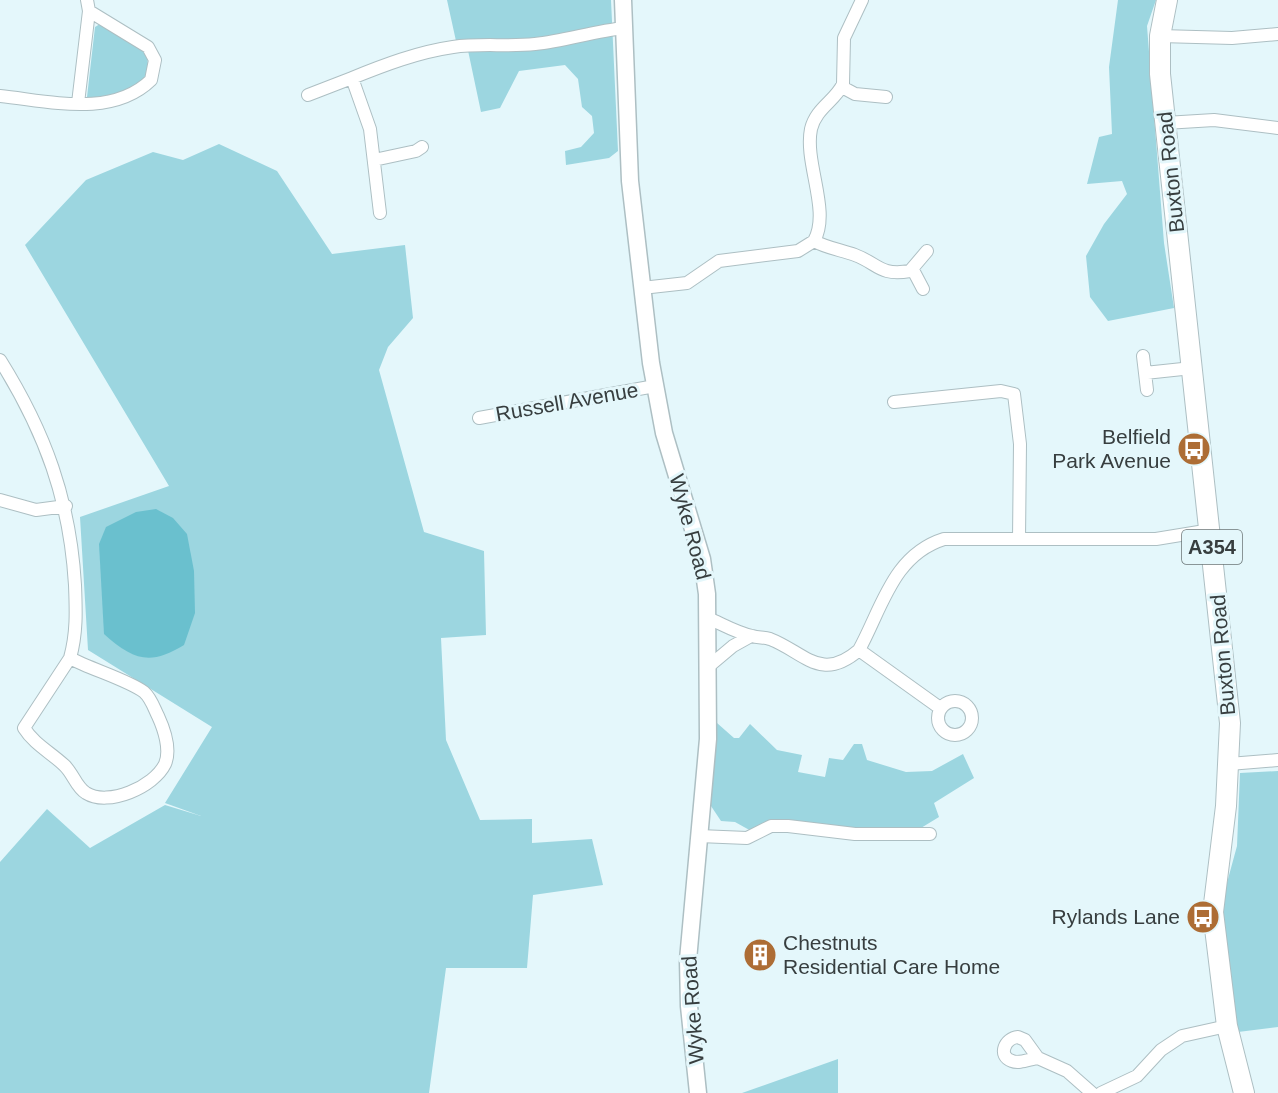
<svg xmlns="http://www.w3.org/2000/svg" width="1278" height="1093" viewBox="0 0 1278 1093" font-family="Arial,sans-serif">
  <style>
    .green { fill: #9cd6e0 }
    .water { fill: #6ac0ce }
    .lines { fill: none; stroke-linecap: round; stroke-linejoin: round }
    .minor-casing { stroke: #adbfc3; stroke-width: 14 }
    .secondary-casing { stroke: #adbfc3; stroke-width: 19 }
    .trunk-casing { stroke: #adbfc3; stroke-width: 22 }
    .minor { stroke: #fff; stroke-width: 12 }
    .secondary { stroke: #fff; stroke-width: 16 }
    .trunk { stroke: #fff; stroke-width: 20 }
    .labels { text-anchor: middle; stroke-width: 6; stroke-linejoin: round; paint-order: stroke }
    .shield { fill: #e4f7fb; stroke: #6b7677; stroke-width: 1.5 }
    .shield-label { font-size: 20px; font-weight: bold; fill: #373e3f }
    .street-label { font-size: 21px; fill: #373e3f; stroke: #e4f7fb }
    .poi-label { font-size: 21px; fill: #373e3f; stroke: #e4f7fb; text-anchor: end }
  </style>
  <rect width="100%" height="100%" fill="#e4f7fb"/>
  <!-- green -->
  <path class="green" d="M447 0H611L618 151 609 158 566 165 565 151 581 147 594 133 592 116 582 107 578 79 565 65 519 71 500 108 481 112 466 41H456Z
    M1118 0H1156L1147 26 1164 243 1174 308 1108 321 1090 297 1086 256 1104 224 1127 194 1122 181 1087 184 1099 137 1112 134 1109 67Z
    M100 24C113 32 130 38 141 48 146 53 148 59 148 65 147 93 109 98 87 97L95 27Z
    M219 144 277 171 332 254 405 245 413 318 388 347 379 370 424 532 484 551 486 635 441 638 446 740 480 820 532 819V843L592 839 603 885 533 895 527 968H446L429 1093H0V862L47 809 90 848 165 805 201 816 165 803 212 727 88 650 80 517 169 486 25 245 86 180 153 152 183 160Z
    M717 723 734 738H739L750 724 777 750 802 755 798 772 825 777 829 758 843 760 854 744H862L867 760 906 772 932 771 963 754 974 778 934 803 939 817 916 831 831 829 753 832 735 822 721 821 707 800 713 731Z
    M1278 771V1027L1238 1032 1219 912 1237 846 1240 773Z
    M838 1059V1093H742Z"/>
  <!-- water -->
  <path class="water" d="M156 509 173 518 187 534 194 571 195 613 184 645C150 666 133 660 104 634L99 544 106 527 136 512Z"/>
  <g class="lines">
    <!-- minor casing -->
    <g class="minor-casing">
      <path id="minor" d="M1160 36 1232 38 1278 34
        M842 87 855 94 886 97
        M308 95 352 78
        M0 96C49 101 112 118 151 80L155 60 148 47 89 11
        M78 103 89 11 87 0
        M1165 123 1214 120 1278 128
        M374 160 416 151 422 147
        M380 213 370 129 352 78C384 65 418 52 453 47 480 43 508 47 535 44 565 41 594 31 625 28
        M814 241C827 248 841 250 855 255 879 264 879 276 910 271L927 251
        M913 270 923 289
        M642 288 687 283 719 261 798 251 814 241C831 211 804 163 811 129 816 108 835 101 843 84L844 38 862 0
        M1143 356 1147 390
        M0 360C45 432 70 500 75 585 76 610 77 633 70 658L24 728C34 744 50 752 64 765 73 773 76 787 86 793 108 807 154 787 165 764 171 750 164 729 158 716 154 708 151 698 144 692 128 680 90 669 70 658
        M1145 373 1192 368
        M894 402 1001 391 1014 394 1020 444 1019 539
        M479 418 655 386
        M0 500 36 510 66 506
        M708 618C722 624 737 633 752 636 758 638 764 637 770 639 804 652 821 683 859 650 882 608 893 555 944 539H1156L1211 530
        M859 650 940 708
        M708 667 733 646 751 636
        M938 718a17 17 0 1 1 34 0a17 17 0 1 1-34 0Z
        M1229 764 1278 760
        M699 836 747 838 771 826H788L855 834H930
        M1018 1037 1025 1040 1038 1058C1030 1059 1019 1064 1012 1061 997 1056 1005 1038 1018 1037Z
        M1038 1058 1067 1071 1092 1093
        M1101 1093 1137 1076 1161 1050 1182 1036 1227 1026"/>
    </g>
    <!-- secondary casing -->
    <g class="secondary-casing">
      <path id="secondary" d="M623 0 630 181 651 363 664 433 702 559 707 594 708 739 688 960 689 1006 698 1093"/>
    </g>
    <!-- trunk casing -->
    <g class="trunk-casing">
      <path id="trunk" d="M1167 0 1160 36V74L1230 723 1226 806 1213 912 1227 1026 1244 1093"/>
    </g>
    <!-- minor -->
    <use href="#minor" class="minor"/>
    <!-- secondary -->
    <use href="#secondary" class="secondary"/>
    <!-- trunk -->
    <use href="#trunk" class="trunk"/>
  </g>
  <!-- icons -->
  <defs>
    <g id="bus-disc" transform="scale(1.725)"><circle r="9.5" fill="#ad6d35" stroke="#e4f7fb"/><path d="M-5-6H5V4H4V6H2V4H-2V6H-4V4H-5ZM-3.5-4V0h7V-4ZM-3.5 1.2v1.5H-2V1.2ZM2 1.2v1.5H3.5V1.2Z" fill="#fff"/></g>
    <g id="building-disc" transform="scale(1.725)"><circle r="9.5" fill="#ad6d35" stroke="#e4f7fb"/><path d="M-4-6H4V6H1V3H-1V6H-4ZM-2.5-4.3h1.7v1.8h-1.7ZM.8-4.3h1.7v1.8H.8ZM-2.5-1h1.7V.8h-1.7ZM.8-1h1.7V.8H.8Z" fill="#fff"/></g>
  </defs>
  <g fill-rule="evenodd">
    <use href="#bus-disc" x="1194" y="449"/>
    <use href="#bus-disc" x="1203" y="917"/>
    <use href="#building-disc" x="760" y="955"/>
  </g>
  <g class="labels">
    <!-- shield labels -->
    <rect class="shield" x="1182" y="530" width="60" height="34" rx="4.5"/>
    <g class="shield-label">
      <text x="1212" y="554">A354</text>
    </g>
    <!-- street labels -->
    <g class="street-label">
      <text transform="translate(1171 172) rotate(-96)" y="7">Buxton Road</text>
      <text transform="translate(567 402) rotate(-10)" y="7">Russell Avenue</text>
      <text transform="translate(690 527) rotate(75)" y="7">Wyke Road</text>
      <text transform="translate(1223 655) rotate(-95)" y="7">Buxton Road</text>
      <text transform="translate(693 1010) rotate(-94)" y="7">Wyke Road</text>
    </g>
    <!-- poi labels -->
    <g class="poi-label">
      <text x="1171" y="444">Belfield<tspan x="1171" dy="24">Park Avenue</tspan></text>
      <text x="1180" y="924">Rylands Lane</text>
      <text x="783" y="950" text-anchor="start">Chestnuts<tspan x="783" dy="24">Residential Care Home</tspan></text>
    </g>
  </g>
</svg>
